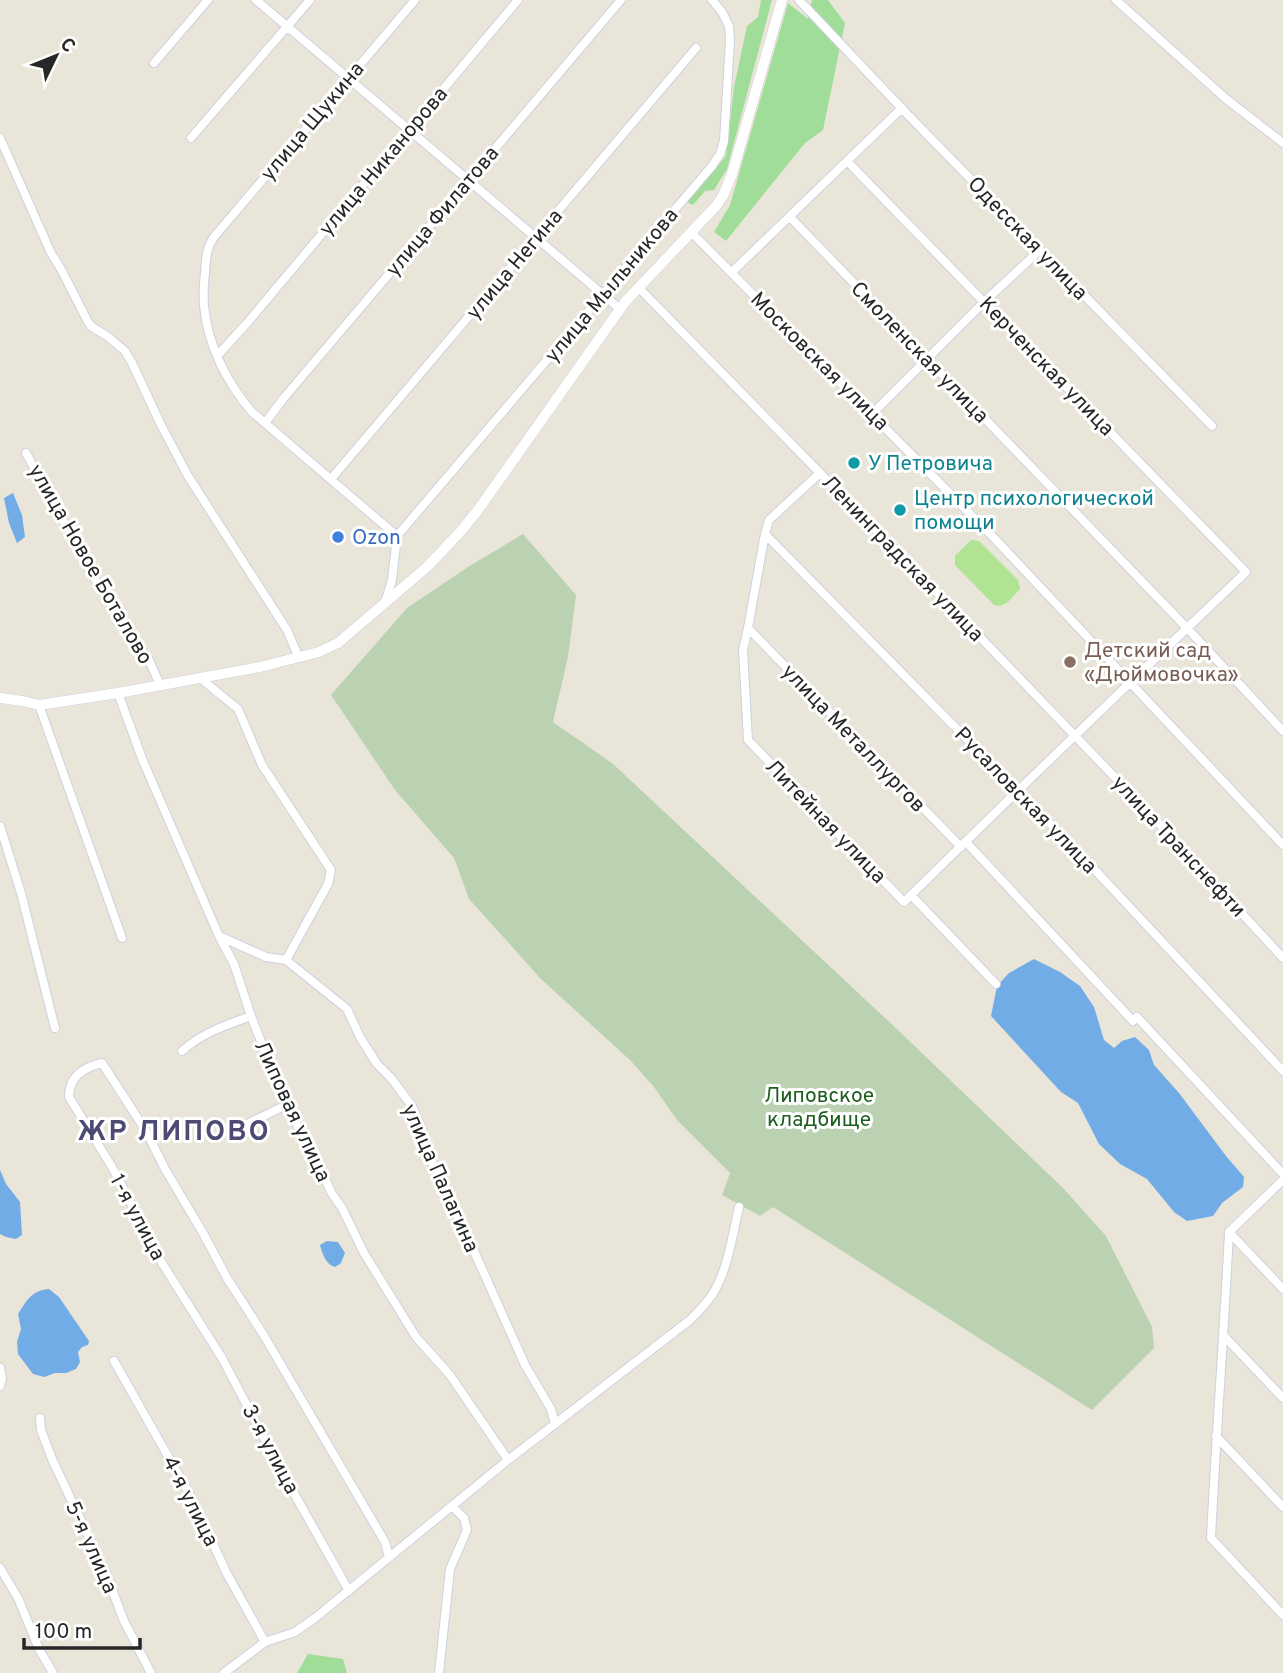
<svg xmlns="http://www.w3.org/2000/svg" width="1283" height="1673" viewBox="0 0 1283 1673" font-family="Overpass,sans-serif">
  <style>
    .green { fill: #a0dd98 }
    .cemetery { fill: #bad2b1 }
    .pitch { fill: #b0e494 }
    .water { fill: #71ace6 }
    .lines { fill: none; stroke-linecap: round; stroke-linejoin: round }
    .minor-casing { stroke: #cfcfe0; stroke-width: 10 }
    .tertiary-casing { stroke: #cfcfe0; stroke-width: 11 }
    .minor { stroke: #fff; stroke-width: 8 }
    .tertiary { stroke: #fff; stroke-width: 10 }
    .culture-dot { fill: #0f9aa8; stroke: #fff; stroke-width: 2.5 }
    .shop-dot { fill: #3f7fe0; stroke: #fff; stroke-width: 2.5 }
    .education-dot { fill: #8d6e63; stroke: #fff; stroke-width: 2.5 }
    .labels { text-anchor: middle; stroke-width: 6; stroke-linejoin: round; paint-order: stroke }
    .street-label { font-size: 21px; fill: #272727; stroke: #fff }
    .culture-label { font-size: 21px; fill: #0d838f; stroke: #fff; text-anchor: start }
    .shop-label { font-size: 21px; fill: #366cbe; stroke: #fff; text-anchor: start }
    .education-label { font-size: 21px; fill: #785e54; stroke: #fff; text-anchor: start }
    .park-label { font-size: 21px; fill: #1d5e1f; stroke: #fff }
    .district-label { font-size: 28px; font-weight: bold; letter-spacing: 2px; fill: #4d4b74; stroke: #fff }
  </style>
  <rect width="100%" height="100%" fill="#e9e6d9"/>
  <!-- green -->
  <path class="green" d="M761 0H772L727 169 714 190 705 191 693 205 687 202 726 156 734 87 747 26 758 17Z
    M812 0H828L845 23 823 130 805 143 726 241 714 232 730 205 788 3 808 19Z
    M308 1654 343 1659 347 1673H297Z"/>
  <!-- cemetery -->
  <path class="cemetery" d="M523 534 576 595 568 657 553 722 612 763 900 1032 1063 1188 1106 1236 1152 1327 1154 1348 1092 1410 773 1207 760 1216 722 1195 730 1173 677 1120 654 1087 631 1061 541 979 469 899 454 858 395 790 331 695 407 608 468 567Z"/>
  <!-- pitch -->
  <path class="pitch" d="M971 540 979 541 1018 580 1020 589C1012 597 1006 609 994 605L955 565V556Z"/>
  <!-- water -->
  <path class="water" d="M13 493 22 515 25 537 17 543 9 523 4 498Z
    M1034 959 1060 972 1080 986 1094 1007 1104 1040 1114 1048 1122 1041 1135 1037 1149 1050 1154 1065 1179 1093 1226 1156 1244 1177 1243 1187 1222 1203 1213 1216 1187 1221 1174 1212 1147 1179 1120 1164 1099 1144 1078 1103 1061 1092 991 1016 997 986 1009 973Z
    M0 1170 6 1184 20 1202 22 1235 16 1239 6 1237 0 1234Z
    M327 1241 338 1242 345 1253 341 1263 335 1267C326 1265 322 1253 320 1245Z
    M49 1289 59 1297 89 1341 88 1345 82 1347 78 1352 80 1362 76 1369 66 1373H55L44 1377 33 1374 18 1354 17 1342 21 1329 18 1314C27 1300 31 1291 49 1289Z"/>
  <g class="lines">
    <!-- minor casing -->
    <g class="minor-casing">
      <path id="minor" d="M256 0 620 309
        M799 0 909 116 1212 426
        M1116 0 1225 98 1283 143
        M154 63 208 0
        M0 138 51 253 61 269 88 322 92 327 107 336 125 351 132 363 161 425 188 476 287 630 299 658
        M191 138 310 0
        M790 217 1187 628 1283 731
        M691 232 996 540 1283 845
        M732 272 902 108
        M638 287 955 611 1153 817 1283 958
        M217 356 248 322 518 0
        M872 414 984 302 1040 250
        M265 423 283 399 621 0
        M26 453 101 590 150 662 160 685
        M820 473 769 520 765 534 748 628 743 650 748 740 904 902C1017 791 1131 681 1246 572L847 161
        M331 479 696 48
        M765 534 1080 854 1283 1071
        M397 536 252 412C227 383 207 344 204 305 203 294 204 283 205 273 206 260 206 248 214 237L415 0
        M397 536 712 166 720 154 724 141 730 40 729 26 722 12 712 0
        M385 603 392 580 397 536
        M748 628 961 847
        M200 678 238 709 262 765 331 870 328 884 286 960
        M118 693 143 761 219 936 234 964 251 1016 286 1105 318 1163 331 1192 342 1208 364 1253 416 1337 450 1375 508 1460
        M39 705 122 938
        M0 826 21 893 55 1028
        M966 842 1133 1021
        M911 895 996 984
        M219 936 266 957 286 960 347 1009 360 1037 377 1064 391 1078 412 1106 421 1127 433 1165 474 1251 525 1365 551 1409 555 1424
        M1137 1017 1283 1174
        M182 1051C202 1033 226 1025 251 1016
        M235 1130 286 1105
        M1283 1180 1229 1232C1224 1334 1216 1436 1211 1538L1283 1615
        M1229 1232 1283 1289
        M1224 1336 1283 1398
        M114 1361 194 1502 226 1572 265 1642
        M0 1368 2 1379 0 1386
        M40 1418 41 1430 52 1459 107 1576 124 1621 151 1673
        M1216 1436 1283 1507
        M0 1568 18 1598 39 1649 53 1673
        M349 1591 282 1472 222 1358 162 1263 112 1167 69 1097C69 1076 84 1067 102 1063L146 1131 165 1169 203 1233 227 1278 263 1334 385 1542 389 1557
        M224 1673 265 1642 295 1632 315 1618 508 1460 690 1320C698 1312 706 1304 712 1295 727 1273 733 1233 739 1207
        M439 1673 450 1569 467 1530 464 1518 452 1506"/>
    </g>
    <!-- tertiary casing -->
    <g class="tertiary-casing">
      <path id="tertiary" d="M0 698 23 701 39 705 118 693 260 667 319 652 338 643 427 567 461 531 478 510 625 302 716 206 723 196 732 174 782 0"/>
    </g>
    <!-- minor -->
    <use href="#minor" class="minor"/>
    <!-- tertiary -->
    <use href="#tertiary" class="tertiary"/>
  </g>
  <!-- markers -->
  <g class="culture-dot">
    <circle cx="854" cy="463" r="7"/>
    <circle cx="900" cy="510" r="7"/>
  </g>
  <circle class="shop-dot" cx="338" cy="537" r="7"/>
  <circle class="education-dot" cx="1070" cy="662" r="7"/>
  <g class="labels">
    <!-- street labels -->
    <g class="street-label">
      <text transform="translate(312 121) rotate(-50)" y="7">улица Щукина</text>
      <text transform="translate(383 161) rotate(-50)" y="7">улица Никанорова</text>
      <text transform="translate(442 211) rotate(-50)" y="7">улица Филатова</text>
      <text transform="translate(1028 238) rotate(46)" y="7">Одесская улица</text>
      <text transform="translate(514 264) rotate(-50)" y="7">улица Негина</text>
      <text transform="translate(611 285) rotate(-50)" y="7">улица Мыльникова</text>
      <text transform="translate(920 352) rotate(46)" y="7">Смоленская улица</text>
      <text transform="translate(820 361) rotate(45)" y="7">Московская улица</text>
      <text transform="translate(1047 366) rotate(46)" y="7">Керченская улица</text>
      <text transform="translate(903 558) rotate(46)" y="7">Ленинградская улица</text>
      <text transform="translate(91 564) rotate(60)" y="7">улица Новое Боталово</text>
      <text transform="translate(854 738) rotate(46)" y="7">улица Металлургов</text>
      <text transform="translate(1026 800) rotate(46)" y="7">Русаловская улица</text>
      <text transform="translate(826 821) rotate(46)" y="7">Литейная улица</text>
      <text transform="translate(1179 846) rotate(47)" y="7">улица Транснефти</text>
      <text transform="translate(293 1111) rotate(65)" y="7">Липовая улица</text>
      <text transform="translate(441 1178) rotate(66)" y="7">улица Палагина</text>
      <text transform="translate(138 1217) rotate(62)" y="7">1-я улица</text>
      <text transform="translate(271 1449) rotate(62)" y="7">3-я улица</text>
      <text transform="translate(191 1501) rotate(63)" y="7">4-я улица</text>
      <text transform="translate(92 1547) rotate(66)" y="7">5-я улица</text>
    </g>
    <!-- culture labels -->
    <g class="culture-label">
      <text x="868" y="470">У Петровича</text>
      <text x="914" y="505">Центр психологической<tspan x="914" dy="24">помощи</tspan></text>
    </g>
    <!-- shop labels -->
    <g class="shop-label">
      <text x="352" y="544">Ozon</text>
    </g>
    <!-- education labels -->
    <g class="education-label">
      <text x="1084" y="657">Детский сад<tspan x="1084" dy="24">«Дюймовочка»</tspan></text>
    </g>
    <!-- park labels -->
    <g class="park-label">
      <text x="819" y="1102">Липовское<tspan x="819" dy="24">кладбище</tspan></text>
    </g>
    <!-- district labels -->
    <g class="district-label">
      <text x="174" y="1140">ЖР ЛИПОВО</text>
    </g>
  </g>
  <!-- north arrow -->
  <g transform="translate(56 56) rotate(47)" stroke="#ffffff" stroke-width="5" paint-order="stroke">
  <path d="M0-5L12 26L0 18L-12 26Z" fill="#272727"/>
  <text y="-10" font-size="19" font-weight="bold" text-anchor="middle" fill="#272727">С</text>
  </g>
  <!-- scale -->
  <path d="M24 1638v10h116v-10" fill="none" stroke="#272727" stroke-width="3.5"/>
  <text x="35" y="1638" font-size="21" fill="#272727" stroke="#ffffff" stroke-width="5" paint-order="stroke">100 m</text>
</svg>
